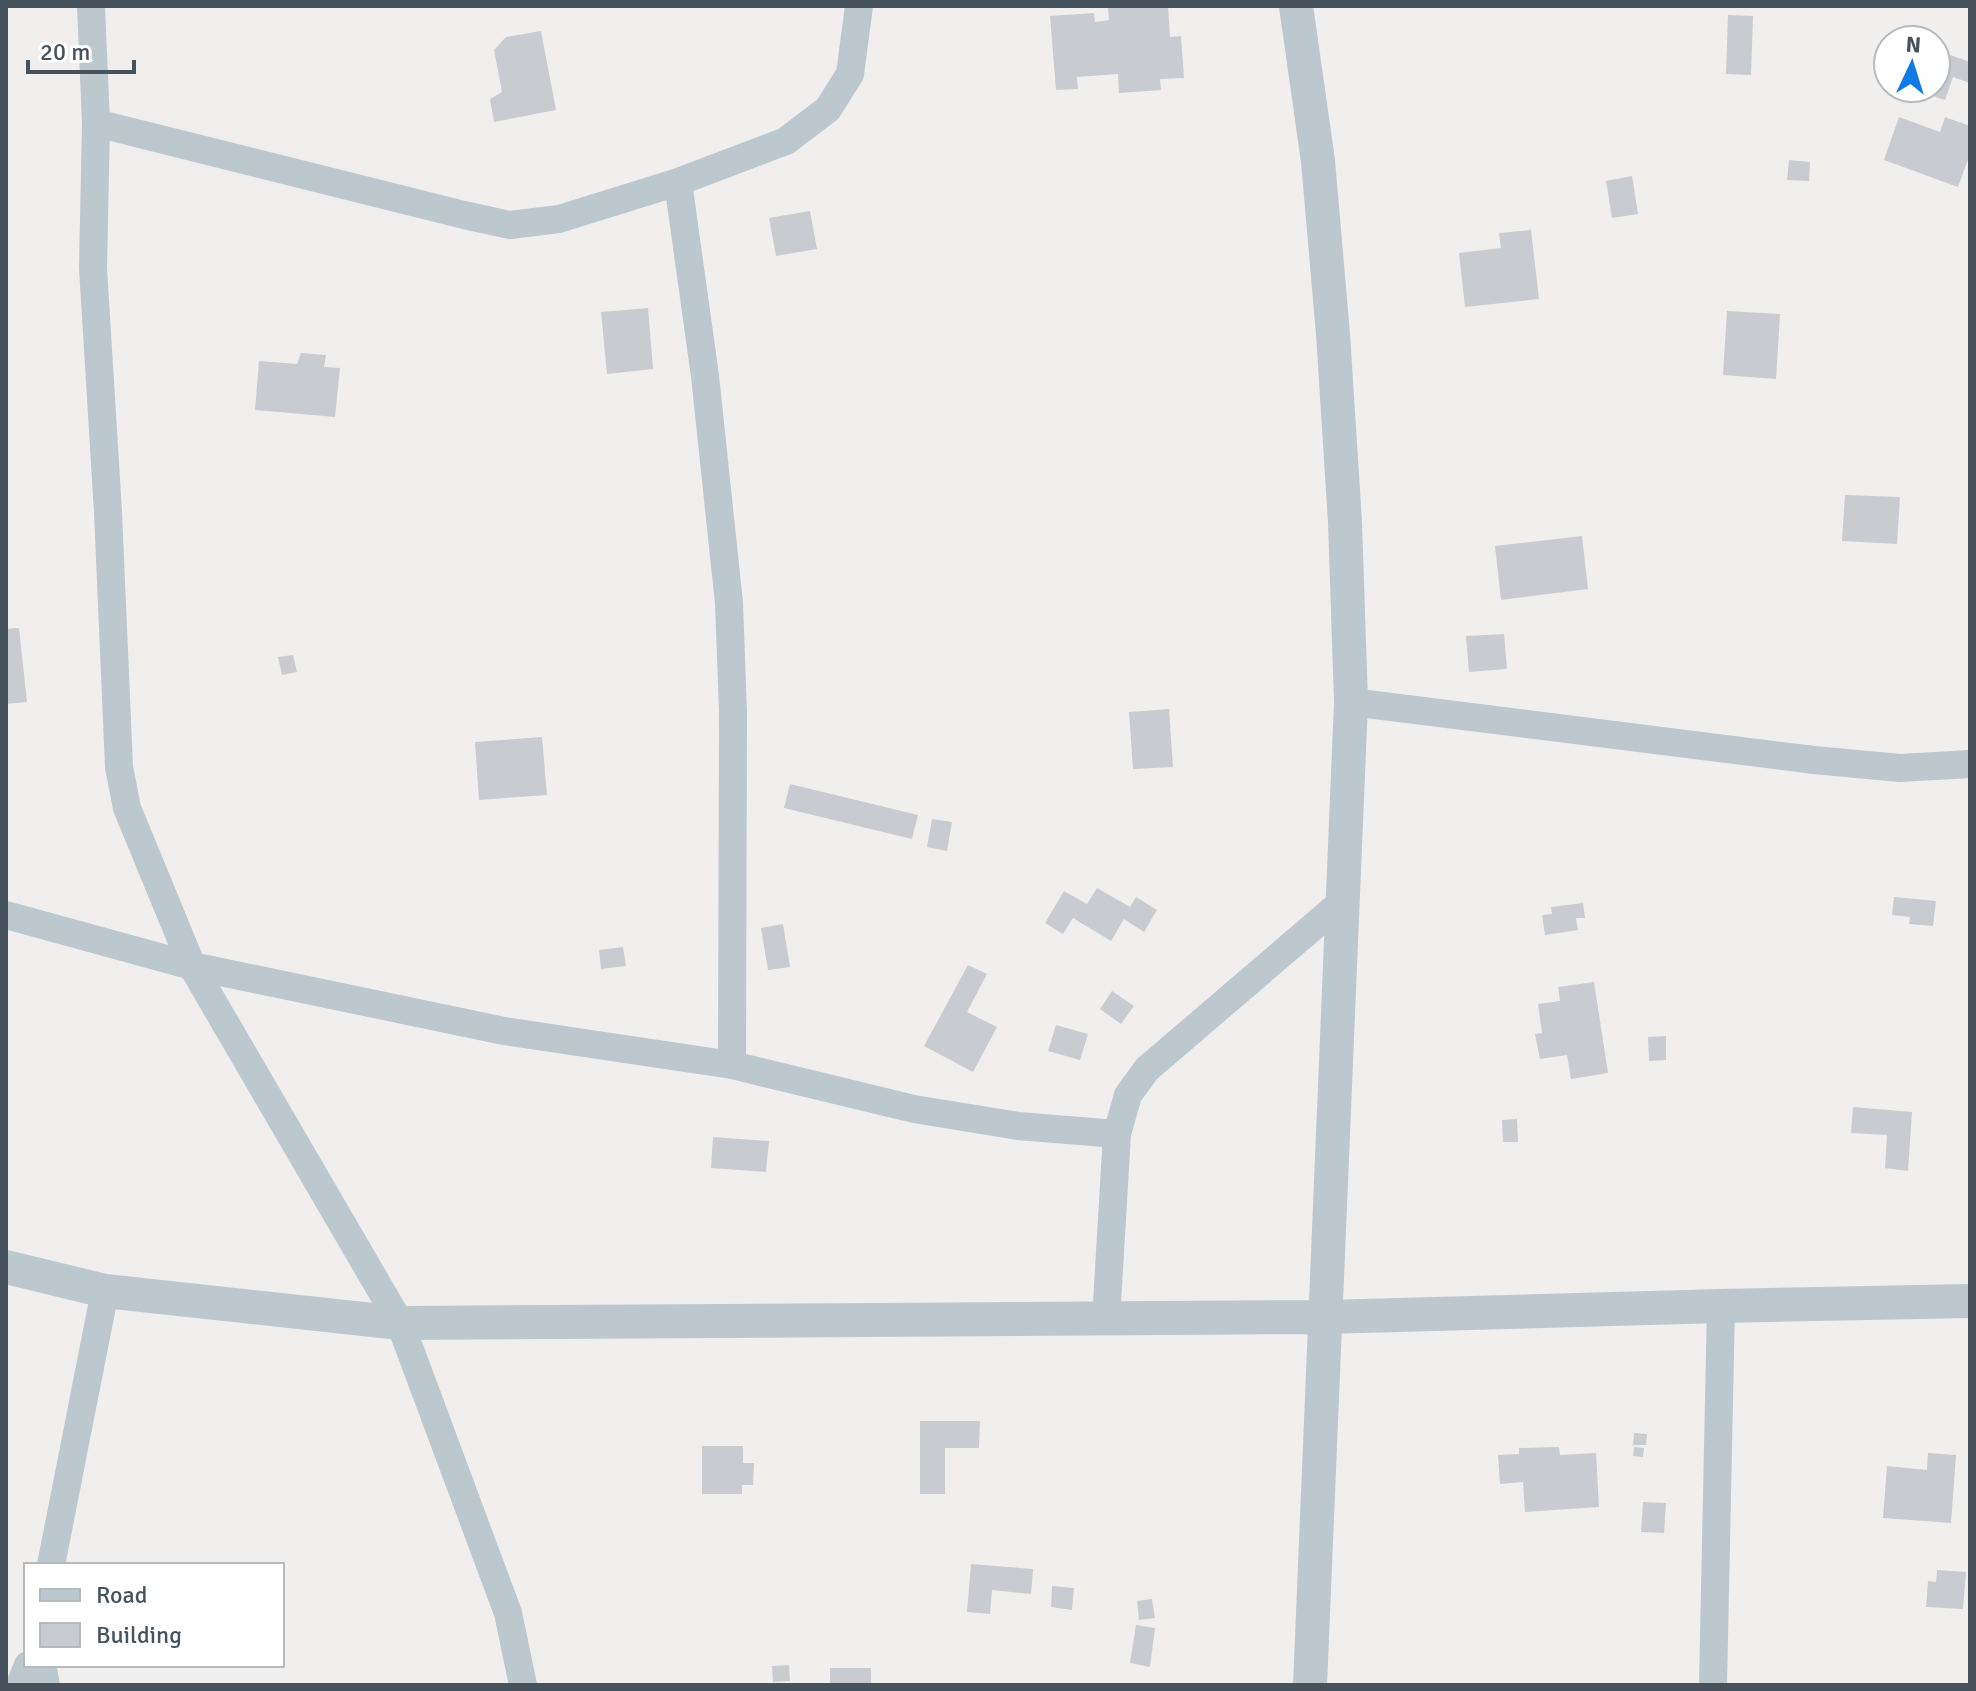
<svg xmlns="http://www.w3.org/2000/svg" width="1976" height="1691" viewBox="0 0 1976 1691" font-family="Signika,sans-serif">
  <style>
    .building { fill: #c8ccd1 }
    .lines { fill: none; stroke-linecap: round; stroke-linejoin: round }
    .minor { stroke: #bcc7ce; stroke-width: 28 }
    .tertiary { stroke: #bcc7ce; stroke-width: 34 }
  </style>
  <rect width="100%" height="100%" fill="#f1eeee"/>
  <!-- building -->
  <path class="building" d="M1135 6H1168L1170 37 1181 36 1184 78 1160 79 1161 90 1119 93 1118 74 1077 77 1078 89 1056 90 1050 16 1094 13 1095 22 1109 20 1108 8Z
    M1728 15 1753 16 1751 75 1726 74Z
    M541 31 556 110 494 122 490 99 502 92 494 50 506 37Z
    M1936 50 1970 62V83L1953 77 1945 100 1910 89 1936 88Z
    M1899 117 1940 132 1945 117 1970 126V154L1958 187 1884 160Z
    M1789 160 1810 162 1809 181 1787 180Z
    M1632 176 1638 214 1612 218 1606 181Z
    M810 211 817 249 776 256 769 218Z
    M1531 230 1539 299 1465 307 1459 253 1501 248 1499 233Z
    M648 308 653 369 607 374 601 312Z
    M1727 311 1780 314 1776 379 1723 375Z
    M301 353 326 355 324 367 340 368 335 417 255 410 259 361 297 364Z
    M1845 495 1900 497 1897 544 1842 541Z
    M1582 536 1588 589 1501 600 1495 546Z
    M19 628 27 702 6 704V629Z
    M1504 634 1507 669 1469 672 1466 636Z
    M293 655 297 672 282 675 278 657Z
    M1169 709 1173 767 1133 769 1129 712Z
    M542 737 547 795 479 800 475 742Z
    M790 784 918 815 912 839 784 808Z
    M932 819 952 822 947 851 927 847Z
    M1097 888 1130 907 1136 897 1157 910 1144 932 1124 919 1111 941 1073 918 1063 934 1045 923 1064 891 1087 904Z
    M1894 897 1936 901 1933 926 1909 924 1910 917 1892 915Z
    M1583 903 1585 918H1576L1578 930 1545 935 1542 915 1552 914 1551 907Z
    M783 924 790 967 768 970 761 928Z
    M623 947 626 966 601 969 599 950Z
    M968 965 987 974 967 1012 997 1027 973 1072 924 1046Z
    M1594 982 1608 1073 1571 1079 1567 1055 1540 1059 1535 1034 1542 1033 1538 1004 1560 1001 1558 987Z
    M1112 991 1134 1006 1121 1024 1100 1009Z
    M1056 1025 1088 1034 1080 1060 1048 1051Z
    M1666 1036V1060L1649 1061 1648 1037Z
    M1853 1107 1912 1112 1908 1171 1885 1168 1887 1135 1851 1133Z
    M1517 1119 1518 1142H1503L1502 1120Z
    M713 1137 769 1141 766 1172 711 1168Z
    M920 1421H980L979 1448H945V1494H920Z
    M1634 1433 1647 1434 1646 1445H1633Z
    M702 1446H743V1463H754L753 1485H742V1494H702Z
    M1559 1447 1560 1455 1596 1453 1599 1507 1525 1512 1523 1482 1500 1484 1498 1455 1519 1454V1448Z
    M1634 1447 1644 1448 1643 1457 1633 1456Z
    M1928 1453 1956 1455 1951 1523 1883 1518 1887 1466 1927 1470Z
    M1643 1502 1666 1503 1664 1533 1641 1532Z
    M971 1564 1033 1569 1031 1594 992 1590 990 1614 967 1612Z
    M1937 1570 1966 1572 1963 1609 1926 1607 1928 1581 1936 1582Z
    M1052 1586 1074 1588 1072 1610 1051 1607Z
    M1152 1599 1155 1618 1139 1620 1137 1601Z
    M1136 1625 1155 1628 1150 1667 1130 1663Z
    M789 1665 790 1681 773 1682 772 1666Z
    M830 1668H871V1685H830Z"/>
  <g class="lines">
    <!-- minor -->
    <path class="minor" d="M91 6 96 123 93 268 108 512 119 767 127 808 192 966 400 1323 508 1613 523 1685
      M96 123 464 215 510 225 559 219 678 182 786 141 828 109 850 74 859 6
      M678 182 705 376 729 603 733 712 732 1065
      M1351 702 1814 760 1900 768 1970 764
      M6 915 192 966 504 1031 732 1065 914 1109 1018 1126 1117 1134
      M1106 1320 1117 1134 1128 1095 1147 1069 1342 902
      M51 1565 105 1291
      M42 1665 46 1685
      M20 1685 28 1665
      M1713 1685 1721 1306"/>
    <!-- tertiary -->
    <path class="tertiary" d="M1296 6 1318 161 1333 334 1345 522 1351 702 1310 1685
      M6 1267 105 1291 400 1323 1325 1317 1721 1306 1970 1301"/>
  </g>
  <!-- border -->
  <rect width="1976" height="1691" fill="none" stroke="#46535d" stroke-width="16"/>
  <!-- legend -->
  <rect x="24" y="1563" width="260" height="104" fill="#ffffff" stroke="#b5babe" stroke-width="2"/>
  <rect x="40" y="1589" width="40" height="12" fill="#bcc7ce" stroke="#b5babe" stroke-width="2"/>
  <text x="96" y="1603" font-size="24" fill="#46535d">Road</text>
  <rect x="40" y="1623" width="40" height="24" fill="#c8ccd1" stroke="#b5babe" stroke-width="2"/>
  <text x="96" y="1643" font-size="24" fill="#46535d">Building</text>
  <!-- north arrow -->
  <g transform="translate(1912 64) rotate(4)"><circle r="38" fill="#ffffff" stroke="#b5babe" stroke-width="2"/>
  <path d="M0-6L14 30L0 20L-14 30Z" fill="#127ae7"/>
  <text y="-12" font-size="22" font-weight="bold" text-anchor="middle" fill="#46535d">N</text>
  </g>
  <!-- scale -->
  <path d="M28 60v12h106v-12" fill="none" stroke="#46535d" stroke-width="4"/>
  <text x="40" y="60" font-size="24" fill="#46535d" stroke="#ffffff" stroke-width="6" paint-order="stroke">20 m</text>
</svg>
